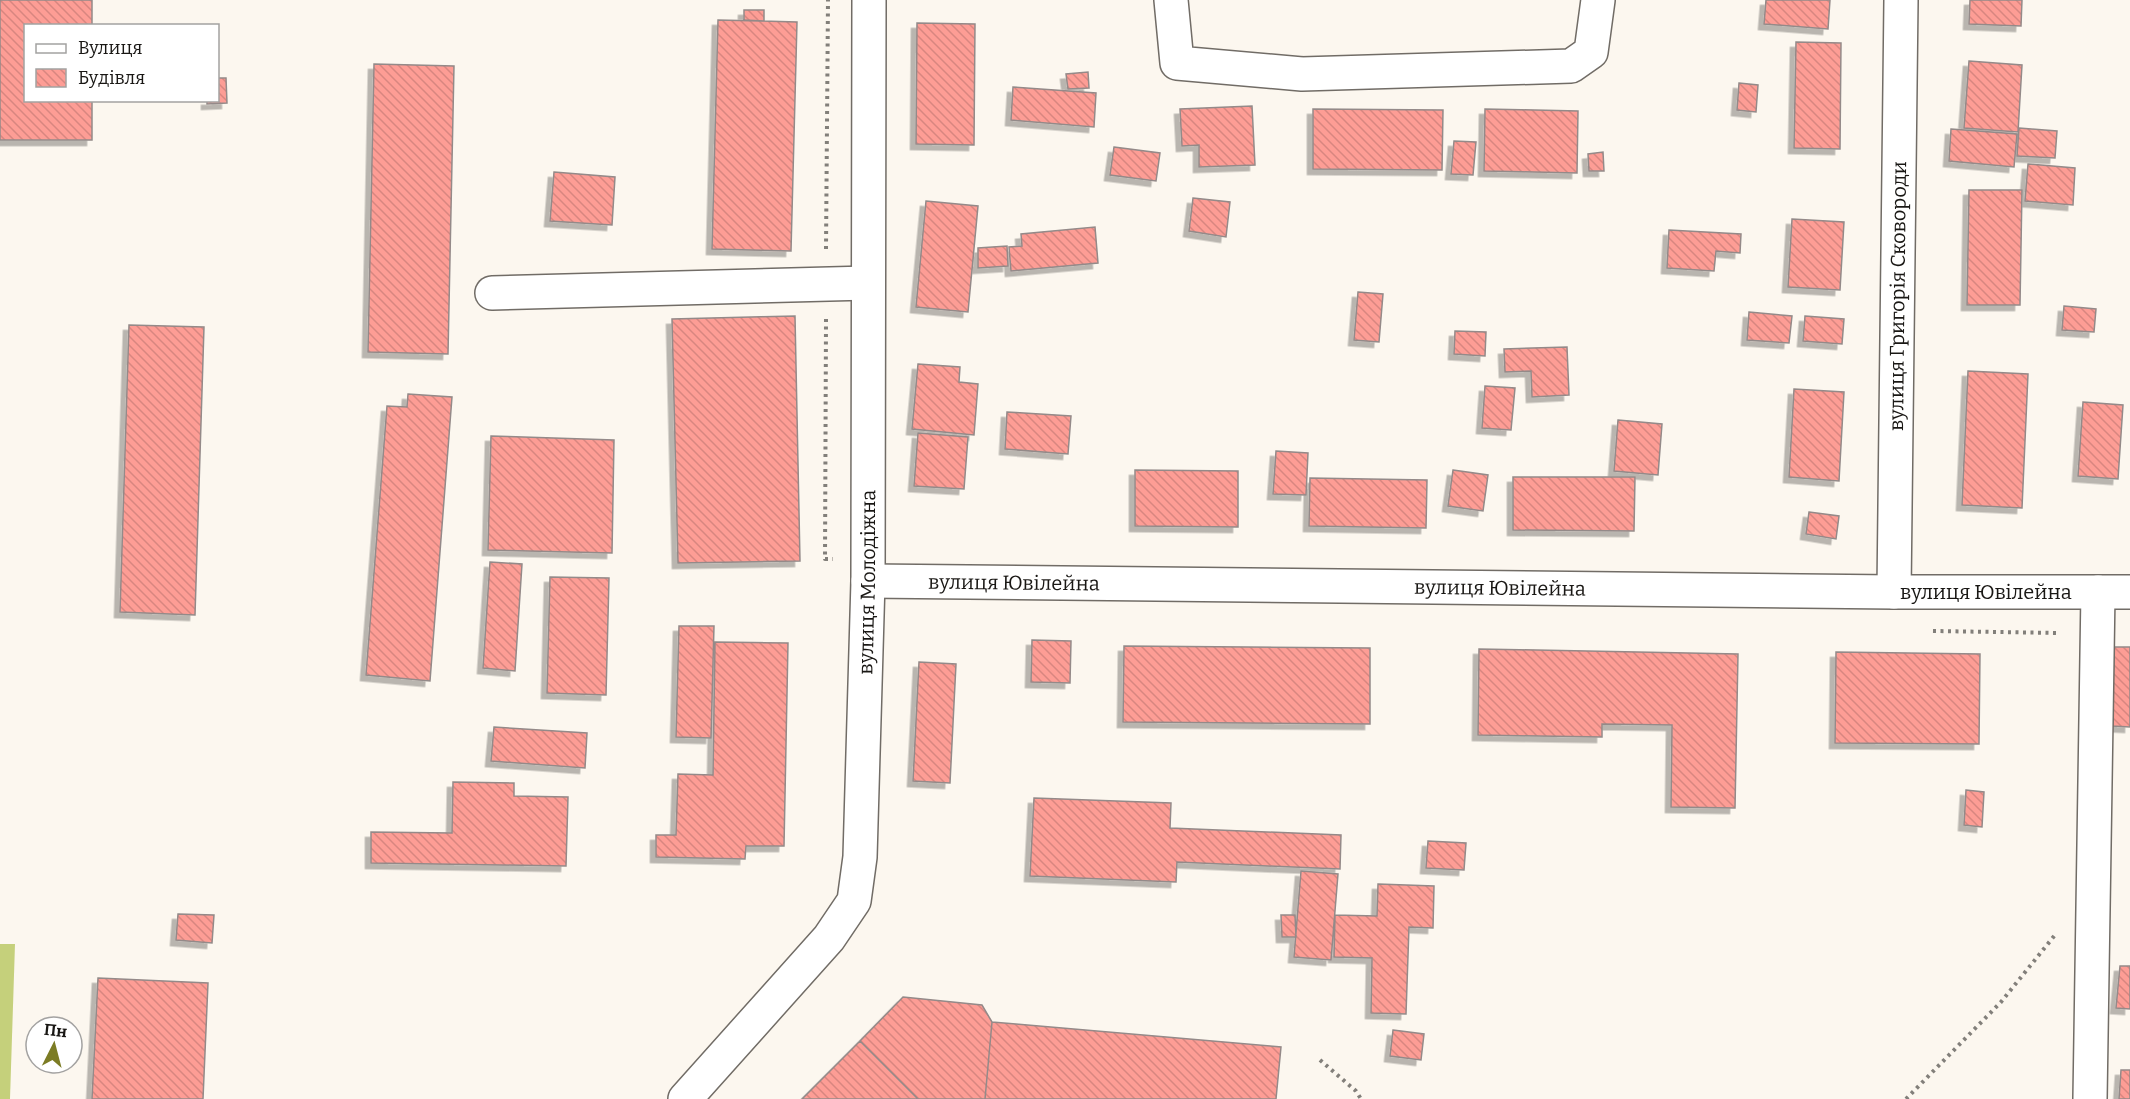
<svg xmlns="http://www.w3.org/2000/svg" width="2130" height="1099" viewBox="0 0 2130 1099" font-family="Bitter,serif">
  <style>
    .garden { fill: #c5d07b }
    .building { fill: url(#building-back-hatch); stroke: #948a89; stroke-width: 1.5; filter: url(#shadow) }
    .lines { fill: none; stroke-linecap: round; stroke-linejoin: round }
    .minor-casing { stroke: #716c66; stroke-width: 36 }
    .path { stroke: #827f7a; stroke-width: 4; stroke-dasharray: 3 4.5; stroke-linecap: butt }
    .minor { stroke: #fff; stroke-width: 33 }
    .labels { text-anchor: middle; stroke-width: 6; stroke-linejoin: round; paint-order: stroke }
    .street-label { font-size: 20px; fill: #191714; stroke: #fff }
  </style>
  <defs>
    <pattern id="building-back-hatch" width="6" height="6" patternUnits="userSpaceOnUse" patternTransform="scale(1.5)"><rect width="6" height="6" fill="#fd9d95"/><path d="M-1 5l2 2M0 0l6 6M5-1l2 2" fill="none" stroke="#d88680"/></pattern>
    <filter id="shadow"><feDropShadow dx="-5.5" dy="5.5" stdDeviation="0" flood-color="#0004"/></filter>
  </defs>
  <rect width="100%" height="100%" fill="#fcf7ef"/>
  <!-- garden -->
  <path class="garden" d="M0 944H15L10 1099H0Z"/>
  <!-- building -->
  <path class="building" d="M0 0H92V26H26V100H92V140H0Z
    M1766 0H1830L1828 29 1764 24Z
    M1970 0H2022L2021 26 1969 24Z
    M744 10H764V21L744 20Z
    M718 20 797 22 791 251 712 249Z
    M917 23 975 24 974 145 916 144Z
    M1796 42 1841 43 1840 149 1794 148Z
    M1969 61 2022 65 2018 132 1964 128Z
    M374 64 454 66 448 354 368 352Z
    M1088 72 1089 88 1068 89 1066 74Z
    M218 78H226L227 103 207 104V100H218Z
    M1739 83 1758 85 1756 112 1737 110Z
    M1013 87 1096 93 1094 127 1011 120Z
    M1252 106 1255 165 1199 167V145L1182 146 1180 109Z
    M1313 109 1443 110 1442 170 1313 169Z
    M1485 109 1578 111 1577 173 1484 171Z
    M2019 128 2057 131 2055 158 2017 156Z
    M1951 129 2017 134 2014 167 1949 161Z
    M1454 141 1476 142 1473 175 1451 174Z
    M1114 147 1160 153 1156 181 1110 175Z
    M1603 152 1604 171H1589L1588 154Z
    M2028 164 2075 168 2073 205 2025 201Z
    M554 172 615 177 612 225 550 221Z
    M1969 190H2022L2020 305H1967Z
    M1193 198 1230 202 1226 237 1189 231Z
    M926 201 978 206 968 312 916 307Z
    M1792 219 1844 222 1840 290 1788 287Z
    M1095 227 1098 263 1011 271 1009 247 1022 246 1021 234Z
    M1669 230 1741 234 1740 253 1716 251 1714 271 1667 268Z
    M1007 246 1008 266 978 268V248Z
    M1358 292 1383 294 1379 342 1354 340Z
    M2064 306 2096 309 2094 332 2062 330Z
    M1749 312 1792 316 1789 343 1747 340Z
    M795 316 800 561 678 563 672 319Z
    M1805 316 1844 319 1842 344 1803 341Z
    M129 325 204 327 195 615 120 612Z
    M1455 331 1486 332 1485 356 1454 354Z
    M1567 347 1569 395 1532 397 1531 371 1505 372 1504 349Z
    M918 364 960 367 959 382 978 384 974 435 912 429Z
    M1968 371 2028 374 2022 508 1962 505Z
    M1485 386 1515 388 1511 430 1482 428Z
    M1794 389 1844 392 1839 481 1789 477Z
    M408 394 452 397 430 681 366 675 387 406 407 407Z
    M2083 402 2123 405 2118 479 2078 476Z
    M1007 412 1071 416 1068 454 1005 449Z
    M1618 420 1662 424 1658 475 1614 471Z
    M918 433 968 437 964 489 914 486Z
    M491 436 614 440 612 553 488 550Z
    M1276 451 1308 453 1306 495 1273 494Z
    M1135 470 1238 471V527L1135 526Z
    M1453 470 1488 475 1483 511 1448 506Z
    M1513 477H1635L1634 531 1513 530Z
    M1310 478 1427 480 1426 528 1309 526Z
    M1809 512 1839 516 1836 539 1806 534Z
    M490 562 522 564 515 671 483 668Z
    M550 577 609 578 606 695 547 693Z
    M679 626H714L711 738 676 737Z
    M1032 640 1071 641 1070 683 1031 682Z
    M715 642 788 643 784 846H746L745 859 656 857V835H676L678 774 713 775Z
    M1124 646 1370 648V724L1123 722Z
    M2114 647H2130V727L2112 726Z
    M1479 649 1738 654 1735 808 1671 807 1672 725 1602 724V737L1478 735Z
    M1836 652 1980 654 1979 744 1835 743Z
    M919 662 956 664 950 783 913 781Z
    M494 727 587 733 585 768 491 761Z
    M453 782 514 783V796L568 797 566 866 371 863V832L452 833Z
    M1966 790 1984 792 1982 827 1964 825Z
    M1034 798 1171 803 1170 828 1341 835 1340 869 1177 862 1176 882 1030 876Z
    M1428 841 1466 843 1464 870 1426 868Z
    M1301 871 1338 874 1331 960 1294 957Z
    M1378 884 1434 886 1433 928 1409 927 1406 1014 1371 1013 1372 958 1334 957 1335 915 1377 916Z
    M178 914 214 915 212 943 176 940Z
    M1281 915H1295L1296 937H1282Z
    M2120 966H2130V1009L2116 1008Z
    M98 978 208 983 203 1099H92Z
    M903 997 982 1005 992 1022 985 1099H918L860 1041Z
    M992 1022 1281 1047 1276 1099H985Z
    M1393 1030 1424 1034 1421 1060 1390 1056Z
    M860 1041 918 1099H802Z
    M2121 1070H2130V1099H2119Z"/>
  <g class="lines">
    <!-- minor casing -->
    <g class="minor-casing">
      <g id="minor">
        <path d="M1171 0 1177 63 1302 74 1571 66 1591 52 1598 0"/>
        <path d="M492 293 868 283"/>
        <path id="s1" d="M868 581 1894 592H2130"/>
        <path id="s2" d="M1894 592 1901 0"/>
        <path id="s3" d="M685 1099 829 938 854 901 860 857 868 581 869 0"/>
        <path d="M2090 1099 2098 592"/>
      </g>
    </g>
    <!-- path -->
    <path class="path" d="M826 249 828 0
      M826 319 825 559H833
      M1933 631 2060 633
      M1320 1060 1356 1091 1361 1099
      M1906 1099 2001 1002 2055 935"/>
    <!-- minor -->
    <use href="#minor" class="minor"/>
  </g>
  <g class="labels">
    <!-- street labels -->
    <g class="street-label">
      <text dy="7" stroke="none"><textPath href="#s2" startOffset="296">вулиця Григорія Сковороди</textPath></text>
      <text dy="7" stroke="none"><textPath href="#s3" startOffset="580">вулиця Молодіжна</textPath></text>
      <text dy="7" stroke="none"><textPath href="#s1" startOffset="146">вулиця Ювілейна</textPath></text>
      <text dy="7" stroke="none"><textPath href="#s1" startOffset="632">вулиця Ювілейна</textPath></text>
      <text dy="7" stroke="none"><textPath href="#s1" startOffset="1118">вулиця Ювілейна</textPath></text>
    </g>
  </g>
  <!-- legend -->
  <rect x="24" y="24" width="195" height="78" fill="#ffffff" stroke="#a3a2a1" stroke-width="1.5"/>
  <rect x="36" y="44" width="30" height="9" fill="#ffffff" stroke="#a3a2a1" stroke-width="1.5"/>
  <text x="78" y="54" font-size="18" fill="#191714">Вулиця</text>
  <rect x="36" y="69" width="30" height="18" fill="url(#building-back-hatch)" stroke="#a3a2a1" stroke-width="1.5"/>
  <text x="78" y="84" font-size="18" fill="#191714">Будівля</text>
  <!-- north arrow -->
  <g transform="translate(54 1045) rotate(6)"><circle r="28" fill="#ffffff" stroke="#a3a2a1" stroke-width="1.5"/>
  <path d="M0-4.5L10 22L0 15L-10 22Z" fill="#7c7c24"/>
  <text y="-9" font-size="16" font-weight="bold" text-anchor="middle" fill="#191714">Пн</text>
  </g>
</svg>
